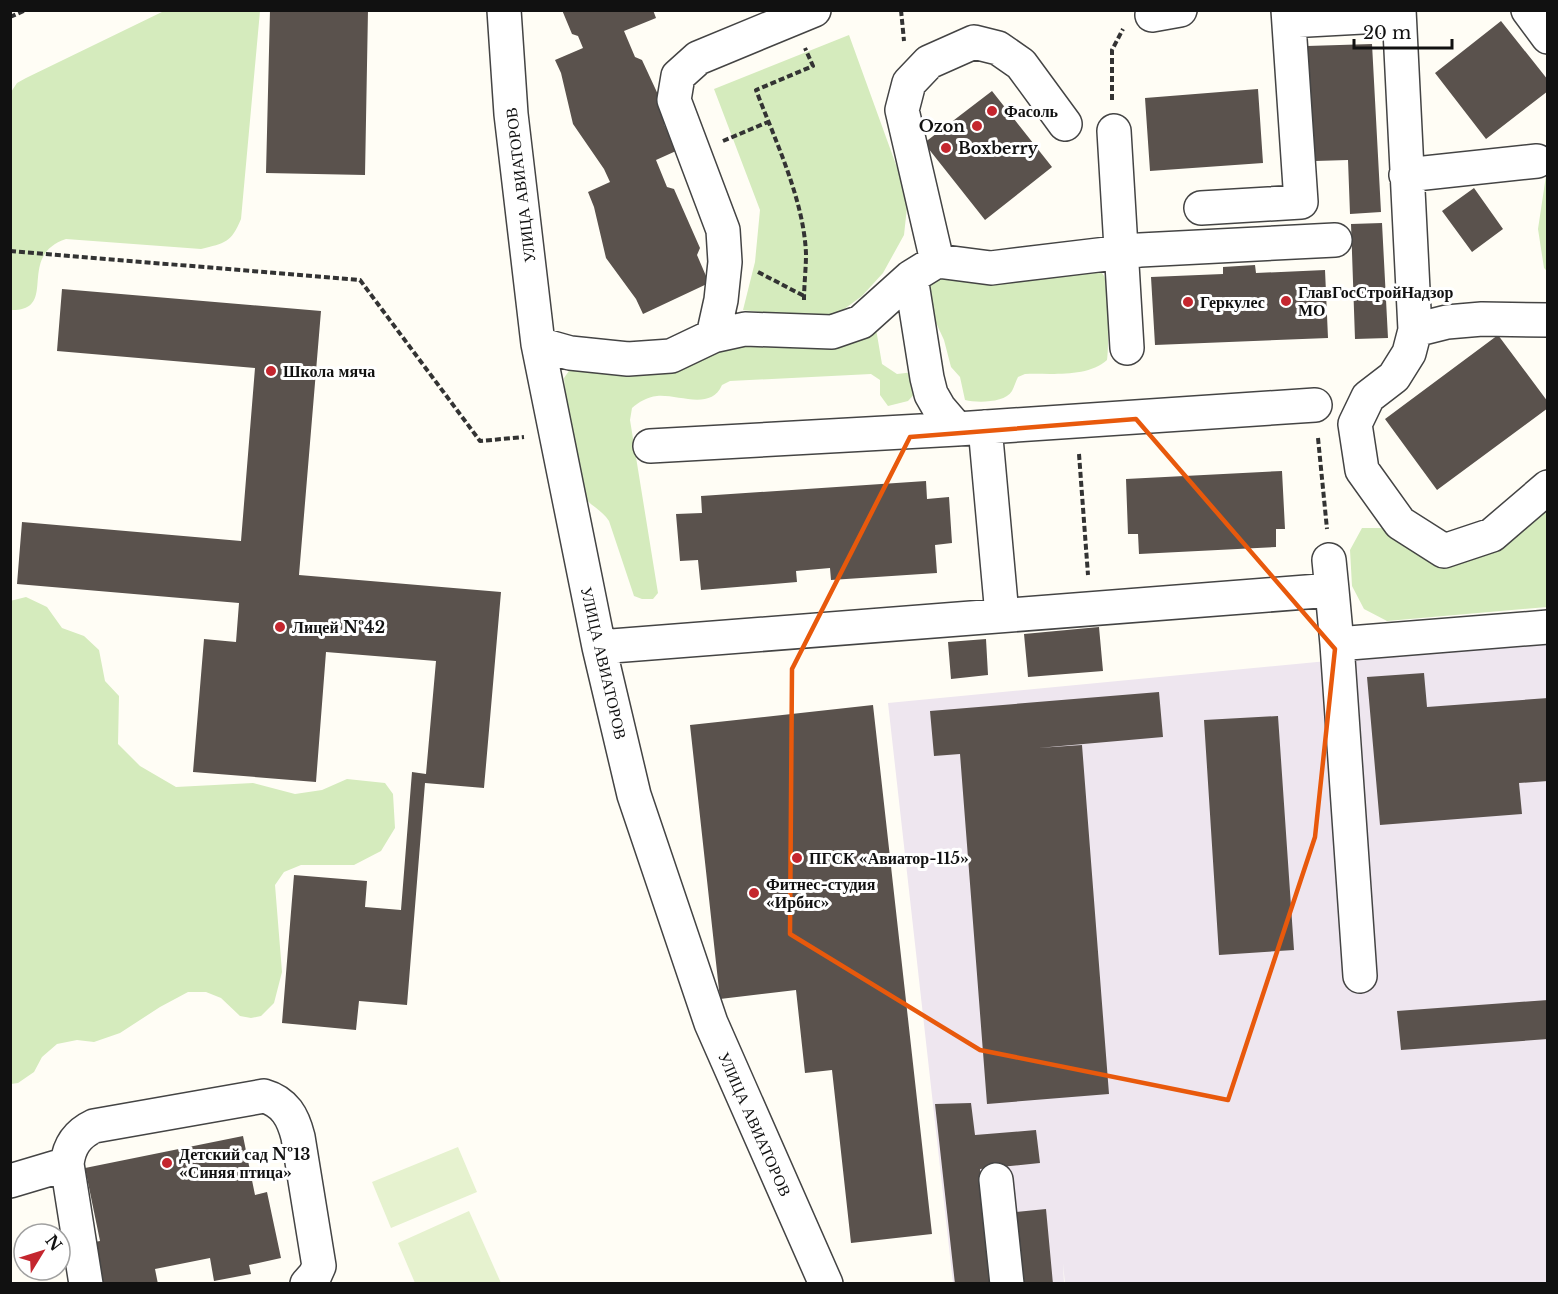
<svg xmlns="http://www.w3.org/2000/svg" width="1558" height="1294" viewBox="0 0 1558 1294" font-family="'Libre Baskerville',serif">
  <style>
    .industrial { fill: #eee6ef }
    .green { fill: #d5ebbd }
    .pitch { fill: #e6f2cf }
    .building { fill: #5a524d }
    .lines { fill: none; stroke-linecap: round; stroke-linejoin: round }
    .minor-casing { stroke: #444; stroke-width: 36 }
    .path { stroke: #333; stroke-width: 4; stroke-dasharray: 6 3; stroke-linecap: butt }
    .minor { stroke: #fff; stroke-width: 33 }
    .marked { fill: none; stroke: #e8590c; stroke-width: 4.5; stroke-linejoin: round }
    .poi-dot { fill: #c4262e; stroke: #fff; stroke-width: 2 }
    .labels { text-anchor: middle; stroke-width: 6; stroke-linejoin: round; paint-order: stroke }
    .poi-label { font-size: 16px; font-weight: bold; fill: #111; stroke: #fff; text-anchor: start }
    .street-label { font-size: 16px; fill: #111; stroke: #fff }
  </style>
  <rect width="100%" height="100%" fill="#fffdf5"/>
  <!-- industrial -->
  <path class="industrial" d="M1547 642V1283L1065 1284 1063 1263 1064 1283H953L888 703 1338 660Z"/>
  <!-- green -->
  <path class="green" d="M164 11H260L241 219C231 243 225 243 201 249L66 239C15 256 60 311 11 310V92L17 83 26 78Z
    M849 35 908 198 904 235 883 273 862 296 836 315 810 318 743 310 755 262 760 210 714 89Z
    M1547 169V271L1544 268 1538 229Z
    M1098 269C1099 270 1104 275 1104 276 1109 286 1109 348 1107 360 1087 378 1051 373 1025 374L1018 377C1016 381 1014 387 1012 391 1005 403 977 403 965 400L960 377 951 367 944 340 919 286 936 275Z
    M875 323 882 364 897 374 914 372 920 388 908 401 888 406 880 395V380L871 374 730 381 722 385C711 411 678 394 657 396 647 397 639 402 632 408L630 420 658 593 653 599H642L634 596 609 521C602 510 592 507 584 497L565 390 564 378 571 368H594L621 375 666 371 725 346Z
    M1547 510V607L1387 621 1364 609 1352 586 1350 550 1362 528H1389L1462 560 1524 530Z
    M26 597 47 607 62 628 84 636 99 650 105 681 119 696 118 744 140 766 176 787 253 783 295 794 322 790 347 779 385 783 393 794 395 828 381 851 354 865H301L284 872 275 885 282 972 274 1003 261 1016 251 1018 240 1016 221 998 206 992H188L160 1007 120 1033 94 1042 77 1040 57 1044 42 1057 34 1072 18 1083 11 1084 10 601Z"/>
  <!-- pitch -->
  <path class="pitch" d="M458 1147 477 1192 391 1228 372 1182Z
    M469 1211 501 1283H415L398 1243Z"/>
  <!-- building -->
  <path class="building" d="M270 10H368L365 175 266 173Z
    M562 10H653L656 18 624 31 635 57 642 60 668 116 664 124 676 151 656 160 667 187 674 189 700 248 697 255 709 283 643 314 636 299 606 258 594 207 588 192 610 182 604 169 573 124 561 73 555 60 583 48 578 36 572 34Z
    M1501 21 1548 80V91L1486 139 1435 73Z
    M1372 44 1381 212 1350 214 1348 160 1315 161 1307 46Z
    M1258 89 1263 163 1150 171 1145 98Z
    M992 91 1052 167 985 220 924 143Z
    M1474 188 1503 229 1472 252 1442 211Z
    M1382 223 1388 338 1355 339 1351 224Z
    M1255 265 1256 273 1325 270 1328 338 1155 345 1151 277 1223 274V267Z
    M62 289 321 311 299 575 501 592 484 788 425 783 407 1005 359 1001 356 1030 282 1023 294 875 367 881 365 907 401 910 412 772 426 774 436 661 326 652 316 782 193 772 204 639 236 642 239 603 17 584 22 522 241 541 255 368 57 351Z
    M1498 335 1548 402V408L1437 490 1385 419Z
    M1282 471 1285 529H1276V547L1139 554 1138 534H1128L1126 479Z
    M926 481 927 499 949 497 952 543 935 545 937 573 831 580 830 568 796 571 797 582 701 590 698 560 680 561 676 514 702 513 701 496Z
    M1099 627 1103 671 1028 677 1024 634Z
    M986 639 988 675 951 679 948 642Z
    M1424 673 1427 707 1548 698V781L1519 783 1522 814 1380 825 1367 677Z
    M1159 692 1163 737 1038 748 1082 745 1109 1094 987 1104 960 754 934 756 930 711Z
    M873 705 932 1234 851 1243 832 1070 805 1073 796 990 720 999 690 725Z
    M1278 716 1294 950 1219 955 1204 720Z
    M1548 1000V1039L1401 1050 1397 1011Z
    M971 1103 975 1135 1036 1130 1040 1163 980 1169 992 1284H955L935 1104Z
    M243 1136 255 1195 267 1192 281 1258 249 1265 251 1274 214 1281 210 1258 155 1269 158 1284H99L90 1243 100 1241 85 1168Z
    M1046 1209 1053 1284H1022L1015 1212Z"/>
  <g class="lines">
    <!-- minor casing -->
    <g class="minor-casing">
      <path id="minor" d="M504 10 511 114 538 344 599 647 634 795 711 1023 826 1284
        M1399 10 1415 330 1409 353 1394 377 1368 397 1355 424 1362 470 1400 523 1444 551 1492 535 1548 487
        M1528 10 1548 37
        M1152 15 1180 10
        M1289 21 1399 15
        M1114 131 1127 348
        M1406 175 1537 161
        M1201 208 1301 202 1288 10
        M937 261 902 110 909 83 929 62 974 42 998 48 1021 64 1065 124
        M911 277 927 378 931 394 939 408 957 429
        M1415 330 1447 322 1482 319 1548 320
        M713 336 721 300 725 262 723 230 674 100 678 76 698 58 814 10
        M538 344 570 353 628 359 671 356 713 336 745 329 832 332 861 322 911 277 937 261 991 268 1140 250 1335 240
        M985 427 1002 615
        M650 446 957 429 1315 405
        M1329 560 1332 590
        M1337 644 1360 976
        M599 647 1332 590 1337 644 1548 627
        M996 1180 1007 1284
        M10 1181 67 1164
        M86 1284 67 1164C69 1146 77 1134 94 1126L264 1096C285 1102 293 1117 298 1137L319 1266 315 1275 307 1284"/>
    </g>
    <!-- path -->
    <path class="path" d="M901 10 904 41
      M10 17 26 10
      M1112 100V50L1123 29
      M723 141 768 122
      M10 251 360 280 480 441 524 437
      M758 272 804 296
      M804 300C804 285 806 269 806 254 804 200 775 140 756 90L813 66 805 48
      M1318 438 1327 529
      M1079 454 1088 575"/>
    <!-- minor -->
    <use href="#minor" class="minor"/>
  </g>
  <!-- marked area -->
  <path class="marked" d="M1136 419 1335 649 1315 837 1228 1100 980 1050 790 934 792 669 910 437Z"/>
  <!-- markers -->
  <g class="poi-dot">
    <circle cx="992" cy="111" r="6"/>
    <circle cx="977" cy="126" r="6"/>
    <circle cx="946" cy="148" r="6"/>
    <circle cx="1286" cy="301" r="6"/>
    <circle cx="1188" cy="302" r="6"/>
    <circle cx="271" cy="371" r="6"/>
    <circle cx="280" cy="627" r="6"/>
    <circle cx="797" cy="858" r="6"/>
    <circle cx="754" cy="893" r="6"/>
    <circle cx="167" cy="1163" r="6"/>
  </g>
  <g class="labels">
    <!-- poi labels -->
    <g class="poi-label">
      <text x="1004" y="117">Фасоль</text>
      <text x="965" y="132" text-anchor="end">Ozon</text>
      <text x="958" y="154">Boxberry</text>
      <text x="1298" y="298">ГлавГосСтройНадзор<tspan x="1298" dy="18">МО</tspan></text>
      <text x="1200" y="308">Геркулес</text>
      <text x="283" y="377">Школа мяча</text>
      <text x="292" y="633">Лицей №42</text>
      <text x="809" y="864">ПГСК «Авиатор-115»</text>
      <text x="766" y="890">Фитнес-студия<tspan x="766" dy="18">«Ирбис»</tspan></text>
      <text x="179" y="1160">Детский сад №13<tspan x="179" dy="18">«Синяя птица»</tspan></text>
    </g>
    <!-- street labels -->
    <g class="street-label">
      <text transform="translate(520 185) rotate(-97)" y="6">УЛИЦА АВИАТОРОВ</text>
      <text transform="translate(604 663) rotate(77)" y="6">УЛИЦА АВИАТОРОВ</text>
      <text transform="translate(755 1124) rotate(66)" y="6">УЛИЦА АВИАТОРОВ</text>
    </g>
  </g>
  <!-- border -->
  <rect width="1558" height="1294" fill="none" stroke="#111111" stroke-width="24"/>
  <!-- north arrow -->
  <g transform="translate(42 1252) rotate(52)"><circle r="28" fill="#ffffff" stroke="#a0a0a0" stroke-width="1.5"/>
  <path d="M0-4.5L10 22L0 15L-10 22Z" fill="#c4262e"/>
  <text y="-9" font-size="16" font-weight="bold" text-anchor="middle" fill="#111111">N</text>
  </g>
  <!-- scale -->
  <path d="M1354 39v9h98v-9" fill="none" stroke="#111111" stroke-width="3"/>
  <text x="1363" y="39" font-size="18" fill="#111111" stroke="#ffffff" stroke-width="4.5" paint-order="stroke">20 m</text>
</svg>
